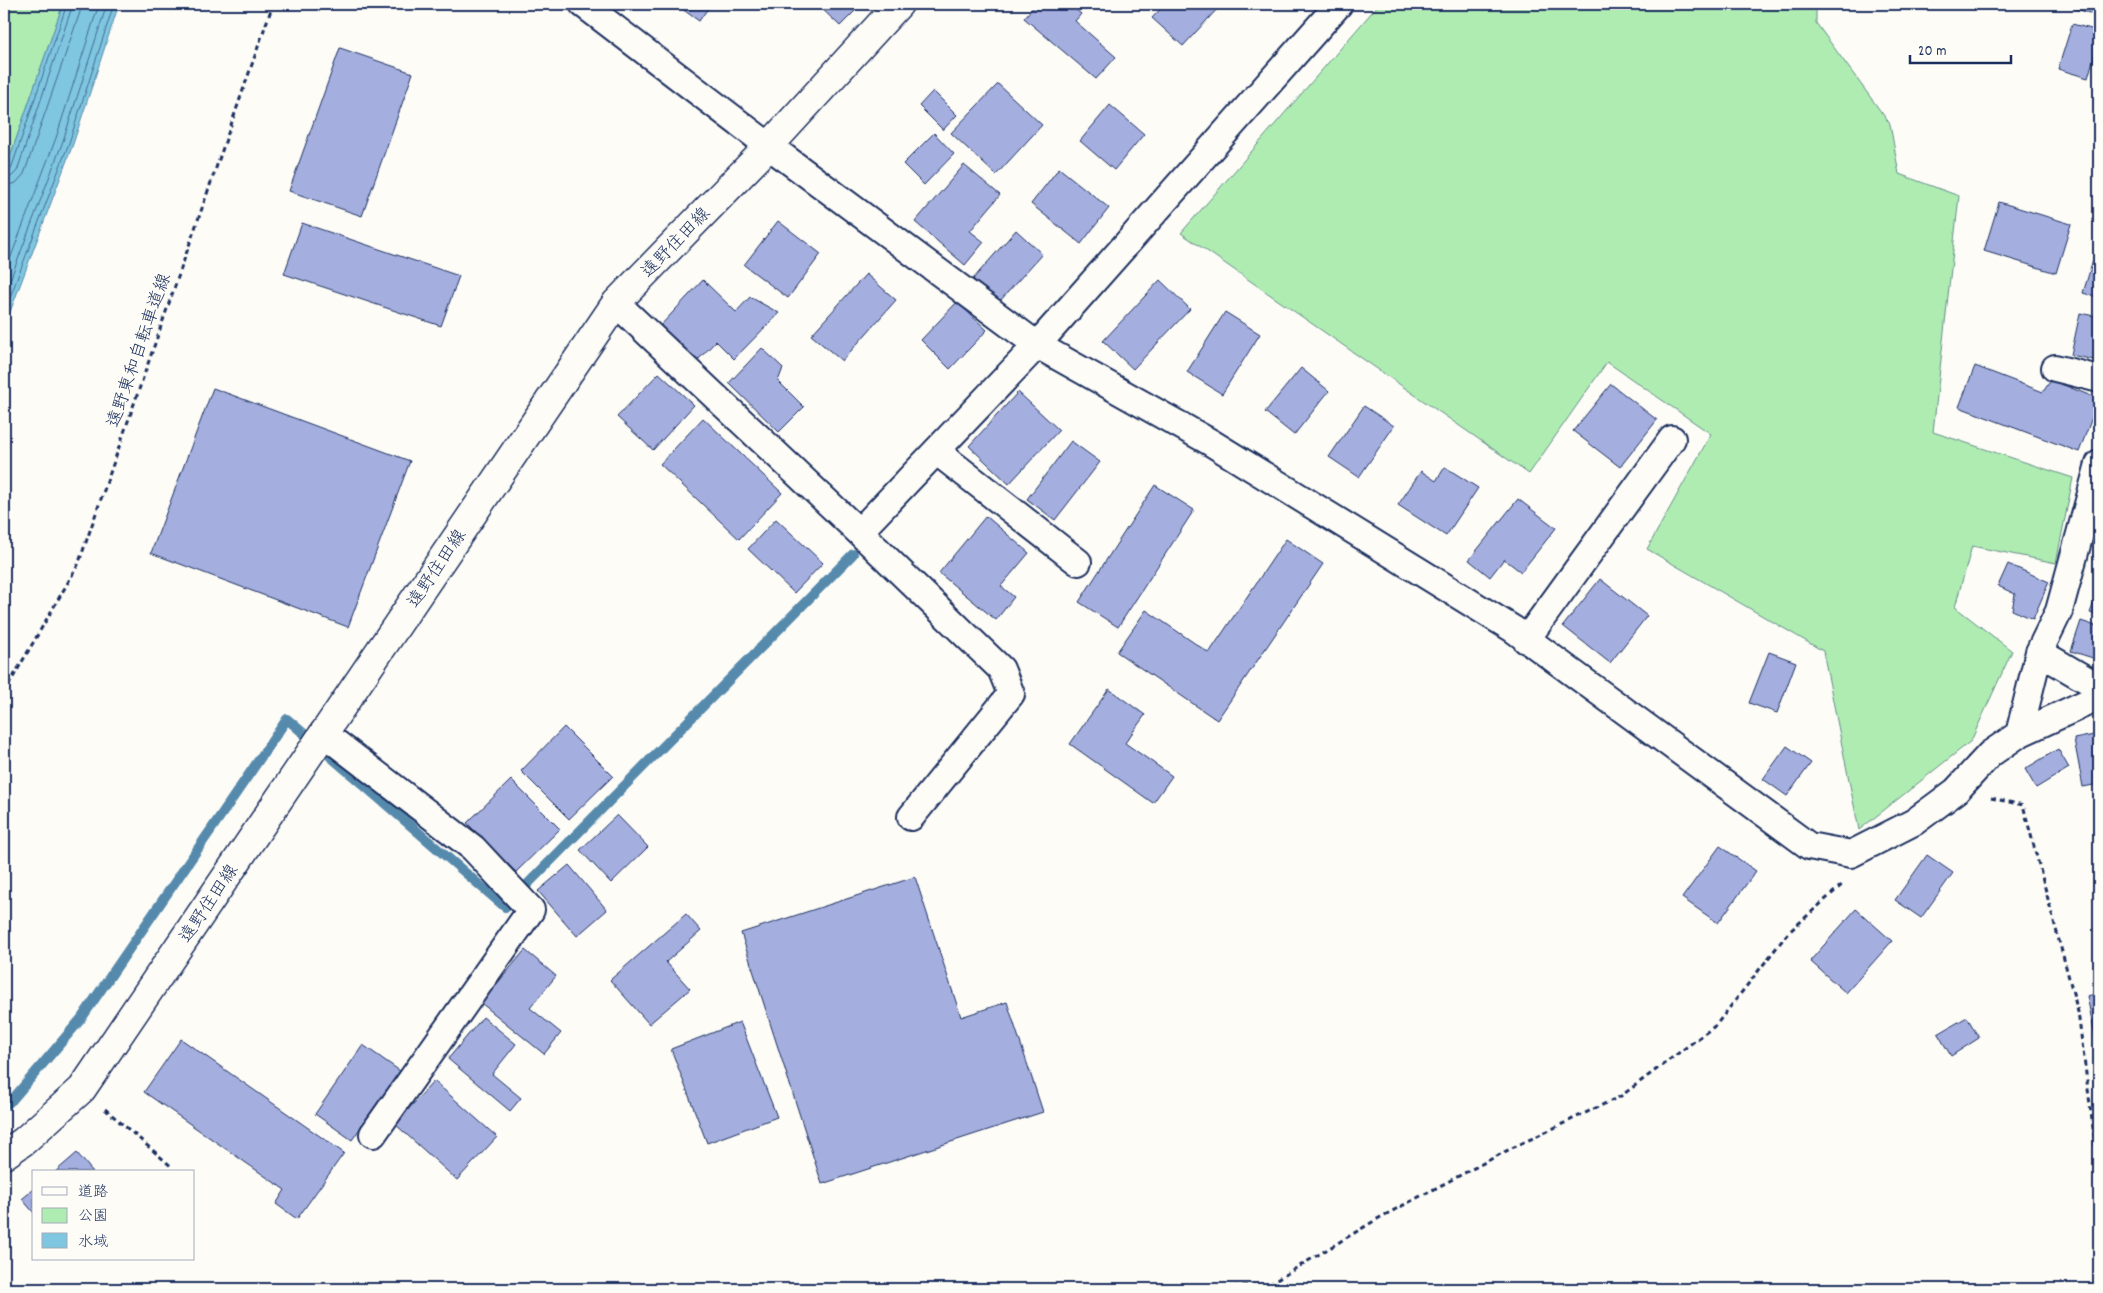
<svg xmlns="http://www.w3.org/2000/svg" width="2103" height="1293" viewBox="0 0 2103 1293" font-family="Dekko,'Klee One',sans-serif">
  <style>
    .green { fill: #afecb2; stroke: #658e88 }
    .water { fill: #7fc6e0; stroke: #578aac }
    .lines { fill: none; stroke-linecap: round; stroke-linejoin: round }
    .shore { stroke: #436b92; stroke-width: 1 }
    .stream { stroke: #578aac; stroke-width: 10 }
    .building { fill: #a5afdf; stroke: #1b2f5e }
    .street-casing { stroke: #1b2f5e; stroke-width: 30 }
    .secondary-casing { stroke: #1b2f5e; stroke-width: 31 }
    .path { stroke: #1b2f5e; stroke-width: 3; stroke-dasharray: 5 4; stroke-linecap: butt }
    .street { stroke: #fdfcf7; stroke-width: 26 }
    .secondary { stroke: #fdfcf7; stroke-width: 28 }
    .labels { text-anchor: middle; stroke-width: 4; stroke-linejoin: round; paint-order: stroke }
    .street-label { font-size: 18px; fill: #1b2f5e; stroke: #fdfcf7 }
  </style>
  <rect width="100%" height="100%" fill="#fdfcf7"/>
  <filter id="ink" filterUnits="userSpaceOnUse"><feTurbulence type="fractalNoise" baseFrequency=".02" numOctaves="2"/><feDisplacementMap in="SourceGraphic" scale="10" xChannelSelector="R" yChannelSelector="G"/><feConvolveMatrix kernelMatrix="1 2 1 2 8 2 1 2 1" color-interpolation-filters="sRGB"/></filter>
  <g filter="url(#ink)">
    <!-- green -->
    <path class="green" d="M4 4H63L4 174Z
      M1379 4H1816V23L1890 124 1899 174 1959 196 1933 432 2073 478 2056 563 1972 546 1955 607 2012 651 1971 741 1859 830 1823 651 1647 549 1711 434 1607 362 1529 474 1181 233Z"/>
    <!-- water -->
    <path class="water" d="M63 4H119L73 144 4 328V174Z"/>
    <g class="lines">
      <!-- shore -->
      <path class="shore" d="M4 172 11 169 67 4
        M4 179 11 177 17 171 73 4
        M4 186 16 183 24 174 80 12 81 4
        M4 275 56 138 99 4
        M4 296 63 141 107 4
        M4 313 69 143 114 4"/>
      <!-- stream -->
      <path class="stream" d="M4 1106 12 1100 81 1019 287 719 505 907 853 554"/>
    </g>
    <!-- building -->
    <path class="building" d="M675 4H711L699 21Z
      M817 4H862L840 26Z
      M1036 4H1069L1081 14 1075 21 1116 57 1096 79 1024 18Z
      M1165 4H1212L1219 7 1183 46 1152 18Z
      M2074 4H2099V16L2073 8Z
      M2072 24 2099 31V39L2088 78 2058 69Z
      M340 48 413 73 362 216 289 191Z
      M998 84 1042 125 996 175 951 133Z
      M933 91 957 115 943 130 919 106Z
      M1110 105 1144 134 1114 170 1080 141Z
      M934 133 954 154 924 185 903 164Z
      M964 165 1000 195 970 231 984 242 965 265 915 222Z
      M1059 168 1109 208 1081 244 1031 204Z
      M1999 202 2071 224 2056 273 1984 251Z
      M778 221 821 254 788 298 744 265Z
      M302 223 459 276 441 326 284 274Z
      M1016 230 1042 254 999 302 973 279Z
      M2099 241V298L2083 293Z
      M866 274 896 300 842 361 811 335Z
      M703 280 736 312 750 297 779 313 734 359 716 341 697 361 660 326Z
      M1160 280 1190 309 1133 369 1103 341Z
      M957 302 987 330 950 369 921 340Z
      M1225 312 1260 334 1222 394 1187 372Z
      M2080 313 2099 317V361L2071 355Z
      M762 348 783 368 778 381 804 407 779 432 729 383Z
      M1975 366 2043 392 2051 380 2099 399 2079 452 1959 407Z
      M1301 368 1329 391 1294 435 1265 412Z
      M659 373 694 405 653 450 617 417Z
      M1611 384 1657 420 1620 467 1573 431Z
      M213 388 410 461 348 627 151 553Z
      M1018 392 1059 430 1009 484 969 446Z
      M1364 406 1394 426 1359 477 1329 457Z
      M703 418 782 493 739 539 660 464Z
      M1071 441 1100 462 1055 520 1027 499Z
      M1445 467 1478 488 1446 536 1398 505 1421 471 1436 481Z
      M1155 485 1194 510 1118 627 1079 602Z
      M1518 499 1556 528 1521 572 1504 559 1490 577 1469 560Z
      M986 516 1029 553 1001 586 1014 597 996 620 939 573Z
      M776 519 823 563 794 593 748 549Z
      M1286 539 1323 564 1217 720 1117 652 1146 610 1209 653Z
      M2008 564 2049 582 2033 619 2012 610 2015 594 1998 586Z
      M1600 579 1647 616 1610 663 1563 626Z
      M2099 589V616L2090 613Z
      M2081 621 2099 627V660L2071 651Z
      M1769 652 1796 662 1777 713 1749 703Z
      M1109 689 1145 715 1125 743 1172 776 1153 803 1070 744Z
      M564 727 613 776 569 819 521 771Z
      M2099 734V784L2083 787 2074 739Z
      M1787 746 1811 763 1787 796 1763 779Z
      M2058 749 2069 768 2036 788 2025 769Z
      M511 780 560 829 516 872 467 823Z
      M617 815 648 847 611 883 580 850Z
      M1720 846 1756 871 1718 923 1682 898Z
      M1927 855 1953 873 1921 918 1895 900Z
      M569 865 607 910 577 936 538 891Z
      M915 877 961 1017 1007 1002 1043 1112 822 1184 741 933Z
      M1856 909 1892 941 1846 993 1810 961Z
      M686 914 701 931 666 962 690 989 649 1024 610 980Z
      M525 950 556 976 530 1008 561 1033 544 1054 481 1003Z
      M2099 993V1036H2095L2087 996Z
      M483 1017 516 1044 492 1074 521 1098 510 1111 448 1059Z
      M1967 1017 1979 1038 1951 1056 1938 1034Z
      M740 1022 777 1117 707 1143 671 1049Z
      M181 1039 344 1153 297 1219 276 1204 285 1190 144 1092Z
      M363 1045 400 1071 352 1140 315 1114Z
      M434 1081 497 1137 457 1180 395 1124Z
      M77 1153 93 1172H55Z
      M34 1189V1213L22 1199Z"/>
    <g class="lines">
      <!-- street casing -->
      <g class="street-casing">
        <path id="street" d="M583 4 769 146 1037 345 1210 442 1513 629 1809 846 1851 854 1914 822 1956 791 1990 754 2019 734 2039 652 2059 611 2099 464
          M616 303 859 532 1001 669 1011 694 911 817
          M2055 368 2099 379
          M936 451 1078 562
          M859 532 1037 345 1339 4
          M1526 640 1672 439
          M2039 652 2099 687
          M323 733 473 848 531 910 373 1134
          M2019 734 2099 697"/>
      </g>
      <!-- secondary casing -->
      <g class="secondary-casing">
        <path id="secondary" d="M4 1155 24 1141 82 1089 616 303 769 146 899 4"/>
      </g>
      <!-- path -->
      <path class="path" d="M4 693 78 565 273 4
        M1991 798 2023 805 2078 1012 2099 1174
        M105 1109 172 1167
        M847 1289H893
        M1215 1289 1270 1284 1379 1218 1512 1148 1621 1096 1716 1025 1788 933 1844 883"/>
      <!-- street -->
      <use href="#street" class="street"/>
      <!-- secondary -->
      <use href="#secondary" class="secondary"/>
    </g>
  </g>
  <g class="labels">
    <!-- street labels -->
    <g class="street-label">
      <text transform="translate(675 242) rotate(-46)" y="6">遠野住田線</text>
      <text transform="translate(138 350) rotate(-71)" y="6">遠野東和自転車道線</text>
      <text transform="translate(436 568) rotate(-56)" y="6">遠野住田線</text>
      <text transform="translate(208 903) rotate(-56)" y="6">遠野住田線</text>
    </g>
  </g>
  <!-- margin -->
  <rect width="2103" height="1293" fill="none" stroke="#fdfcf7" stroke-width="20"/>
  <rect x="10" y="10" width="2083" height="1273" fill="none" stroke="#1b2f5e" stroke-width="2" filter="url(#ink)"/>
  <!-- legend -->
  <rect x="32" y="1170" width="162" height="90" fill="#fdfcf7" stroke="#a3aaba"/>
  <rect x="42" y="1187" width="25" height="8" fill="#fdfcf7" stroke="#a3aaba"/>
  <text x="78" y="1196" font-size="15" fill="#1b2f5e">道路</text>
  <rect x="42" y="1208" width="25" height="15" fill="#afecb2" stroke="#a3aaba"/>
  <text x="78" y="1220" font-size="15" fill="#1b2f5e">公園</text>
  <rect x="42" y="1233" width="25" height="15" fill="#7fc6e0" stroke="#a3aaba"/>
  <text x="78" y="1246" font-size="15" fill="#1b2f5e">水域</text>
  <!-- scale -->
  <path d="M1910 55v8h101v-8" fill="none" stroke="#1b2f5e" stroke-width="2.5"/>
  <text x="1918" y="55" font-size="15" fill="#1b2f5e" stroke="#fdfcf7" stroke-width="4" paint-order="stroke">20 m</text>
</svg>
